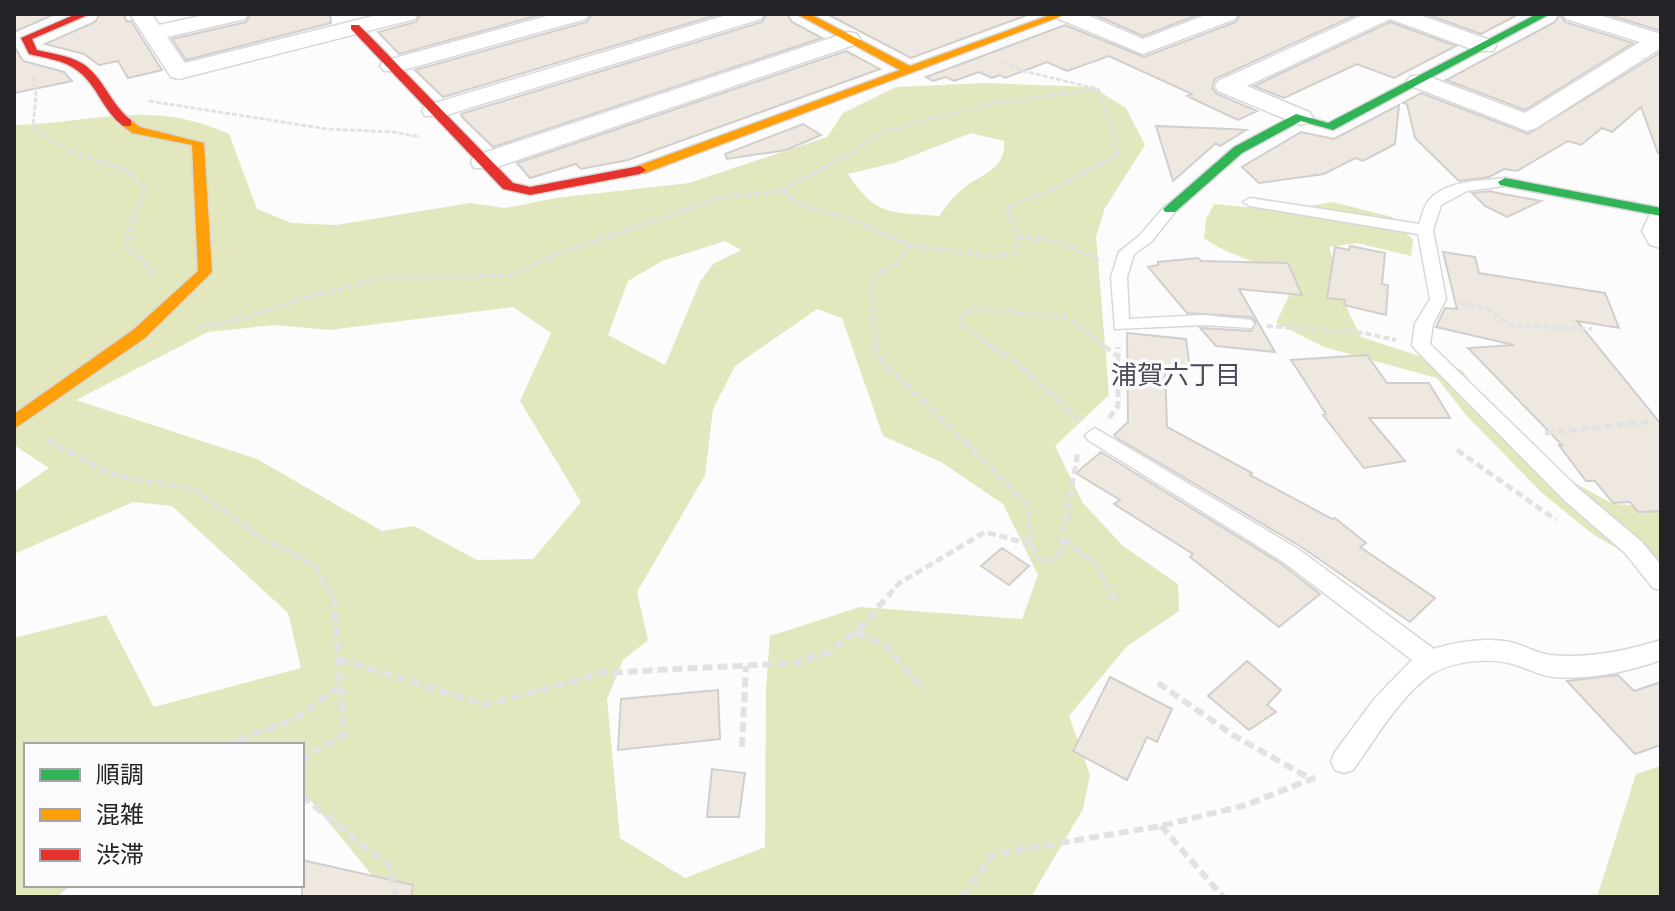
<svg xmlns="http://www.w3.org/2000/svg" width="1675" height="911" viewBox="0 0 1675 911" font-family="'Asap Condensed','Noto Sans JP',sans-serif">
  <style>
    .green { fill: #e2e7bd; fill-rule: evenodd }
    .building { fill: #efe8e0; stroke: #d1cfcd; stroke-width: 2 }
    .lines { fill: none; stroke-linecap: round; stroke-linejoin: round }
    .lane-casing { stroke: #d8d7d9; stroke-width: 3 }
    .street-casing { stroke: #d8d7d9; stroke-width: 3 }
    .fast-casing { stroke: #d8d7d9; stroke-width: 3 }
    .slow-casing { stroke: #d8d7d9; stroke-width: 3 }
    .jam-casing { stroke: #d8d7d9; stroke-width: 3 }
    .path-far3 { stroke: #e2e2e2; stroke-width: 3; stroke-dasharray: 5 2; stroke-linecap: butt }
    .path-far2 { stroke: #e2e2e2; stroke-width: 4; stroke-dasharray: 6 3; stroke-linecap: butt }
    .path-far1 { stroke: #e2e2e2; stroke-width: 5; stroke-dasharray: 8 4; stroke-linecap: butt }
    .path { stroke: #e2e2e2; stroke-width: 6; stroke-dasharray: 10 5; stroke-linecap: butt }
    .lane { fill: #fff; fill-rule: evenodd }
    .street { fill: #fff; fill-rule: evenodd }
    .fast { fill: #30b455; fill-rule: evenodd }
    .slow { fill: #ff9f0a; fill-rule: evenodd }
    .jam { fill: #e5322d; fill-rule: evenodd }
    .labels { text-anchor: middle; stroke-width: 7; stroke-linejoin: round; paint-order: stroke }
    .neighbourhood-label { font-size: 26px; fill: #4d4b57; stroke: #fbfbfd }
  </style>
  <rect width="100%" height="100%" fill="#fcfcfc"/>
  <!-- green -->
  <path class="green" d="M985 83 1092 87 1126 108 1145 145 1105 208 1096 236 1109 395 1055 446 1083 503 1123 546 1178 584 1179 611 1126 647 1069 716 1090 775 1083 809 1031 897H390L302 790V745H26V885H71L57 897H14V638L106 615 154 707 301 668 288 613 172 506 133 502 14 554V492L49 468 14 445V125C95 123 150 98 229 134L257 209 291 223 336 225 470 203 505 208 556 198 689 183 827 137 843 113 896 87ZM971 133 1004 141C1006 173 979 173 960 191 952 198 946 207 939 216 892 212 876 217 848 174L894 163ZM725 241 741 250 713 264 700 282 665 365 608 335 628 281 662 261ZM513 307 551 333 520 401 581 502 533 559 477 560 414 526 382 531 257 459 76 400 208 332 274 325 329 330ZM817 309 842 318 883 436 941 462 1003 504 1038 575 1022 619 860 607 770 636 766 688 765 847 685 878 620 838 607 699 623 660 648 640 637 592 705 475 713 409 735 366Z
    M1333 202 1392 217 1413 240 1411 256 1357 243 1329 247 1349 313 1361 337 1462 370 1522 454 1613 504 1661 507V574L1594 535 1542 493 1466 415 1437 378 1324 347 1276 323 1296 281C1267 262 1232 259 1204 238L1206 219 1214 204C1256 209 1292 210 1333 202Z
    M1661 766V897H1597L1636 774Z"/>
  <!-- building -->
  <path class="building" d="M14 14H55L14 32Z
    M100 14H123L127 22 131 21 162 70 128 78 118 61 99 65 84 54 45 44 95 22Z
    M251 14H330L331 23 186 60 172 39 246 22Z
    M421 14H543L399 54 378 32 416 22Z
    M592 14H720L443 97 415 70 587 22Z
    M767 14H787L792 22 822 38 493 147 462 117 461 114 762 22Z
    M827 14H1030L911 58Z
    M1093 14H1200L1143 36Z
    M1241 14H1358L1215 79 1212 88 1217 94 1257 111 1238 120 1187 96 1192 94 1109 56 1067 71 1047 62 1005 78 1000 75 992 78 979 72 954 81 946 77 933 81 926 77 1065 25 1144 57 1236 22Z
    M1426 14H1519L1481 34Z
    M1560 14 1565 22 1633 43 1525 110 1446 80 1555 22Z
    M1606 14H1661V31Z
    M1390 22 1456 46 1394 78 1357 64 1284 98 1254 86Z
    M14 46 23 61 64 72 72 81 14 93Z
    M846 51 880 69 628 160 581 169 576 164 530 178 517 163Z
    M1661 52V152L1658 153 1641 107 1612 132 1602 128 1581 145 1568 141 1517 171 1504 169 1489 177 1459 181 1415 138 1407 104 1403 103 1421 93 1528 134Z
    M1399 105 1395 144 1363 161 1355 158 1324 174 1259 183 1242 167 1301 132 1334 139Z
    M803 124 821 135 786 150 727 159 725 154Z
    M1156 126 1231 129 1246 130 1220 146 1216 143 1173 181Z
    M1491 191 1493 192 1541 201 1507 217 1485 206 1472 193Z
    M1350 246 1385 253 1382 284 1388 285 1386 315 1344 305 1345 300 1327 298 1335 247 1349 250Z
    M1443 252 1475 257 1479 273 1605 293 1619 328 1577 321 1661 424V511L1638 512 1630 502 1613 503 1595 481H1586L1559 445H1562L1468 348 1514 345 1436 327 1445 308 1457 309Z
    M1198 258 1201 261 1288 263 1302 295 1239 289 1275 352 1216 346 1200 328 1251 331 1256 322 1251 317 1187 313 1148 267 1158 265V262Z
    M1127 333 1186 339 1190 369 1165 367 1167 427 1252 473 1250 475 1332 519 1335 518 1366 543 1360 547 1435 598 1410 622 1300 546 1117 438 1114 435 1128 422Z
    M1367 355 1387 383H1429L1450 418H1369L1405 461 1364 468 1323 415 1326 414 1291 360Z
    M1101 452 1280 563 1320 594 1279 627 1190 557 1193 554 1114 504 1120 500 1076 473Z
    M1002 548 1029 566 1009 585 981 566Z
    M1247 661 1281 690 1267 705 1276 712 1249 730 1208 696Z
    M1618 675 1634 691 1661 682V745L1635 754 1567 681Z
    M1110 677 1172 709 1157 742 1147 737 1127 780 1073 751Z
    M718 690 720 739 618 750 621 699Z
    M712 769 745 773 739 817H707Z
    M302 860 413 885 411 897H302Z"/>
  <g class="lines">
    <!-- lane casing -->
    <g class="lane-casing">
      <path id="lane" d="M1505 178 1510 179V185L1467 191 1441 205 1433 230 1446 299 1433 324 1430 344 1579 489 1641 541 1661 565V590L1653 588 1625 553 1565 501 1415 349 1412 345 1415 324 1430 299 1418 234 1250 206 1243 202 1250 198 1419 224C1422 217 1424 205 1429 200 1447 180 1481 181 1505 178Z
        M1170 204 1178 209 1175 212 1151 242 1134 254 1127 277 1129 319 1204 315 1251 320 1254 324 1251 328 1204 325 1115 329 1111 277 1119 252 1139 236 1165 206Z
        M1095 428 1298 549 1434 649C1458 641 1490 637 1514 643 1527 647 1537 653 1550 655 1587 659 1626 651 1661 640V660C1627 672 1589 680 1553 677 1538 675 1527 668 1513 664 1489 657 1450 661 1430 675 1398 699 1376 738 1353 770L1344 773 1335 770 1331 761 1335 752 1375 698 1412 660 1282 561 1088 440 1085 435Z"/>
    </g>
    <!-- street casing -->
    <g class="street-casing">
      <path id="street" d="M130 14H152L159 25 209 14H248L245 19 167 37 185 63 381 14H418L415 19 179 79 171 77Z
        M554 14H589L586 19 400 71H384L380 66 384 61Z
        M730 14H764L761 19 443 116H425L422 111 425 106Z
        M1056 14H1085L1143 39 1208 14H1238L1235 19 1143 54 1059 19Z
        M1365 14H1417L1493 41 1496 46 1493 51H1477L1390 19 1247 86 1309 112 1313 117 1309 122 1300 125 1218 91 1215 86 1218 81Z
        M1563 14H1596L1661 34V48L1536 128 1527 131 1411 86 1407 81 1411 76H1427L1525 113 1640 42 1566 19Z
        M849 32 857 34 860 39 857 44 494 168H474L471 162 474 156Z
        M1661 209V248L1650 245 1642 231 1651 212Z"/>
    </g>
    <!-- fast casing -->
    <g class="fast-casing">
      <path id="fast" d="M1537 14H1550L1333 130 1301 121 1242 153 1175 212H1165L1163 209 1234 147 1296 114 1328 123Z
        M1505 178 1661 208V216L1500 185 1498 182Z"/>
    </g>
    <!-- slow casing -->
    <g class="slow-casing">
      <path id="slow" d="M797 14H810L910 66 1053 14H1067L645 173H635V167L900 70Z
        M123 120H131L140 127 204 143 212 272 145 338 14 429V414L133 330 198 271 192 145 132 133 123 126Z"/>
    </g>
    <!-- jam casing -->
    <g class="jam-casing">
      <path id="jam" d="M76 14H90L32 39 37 50C54 54 72 56 86 66 105 81 112 106 131 120V126H123C103 111 97 85 78 71 64 60 45 58 29 54L21 38Z
        M351 25H359L513 183 530 187 640 166 646 170 640 174 530 195 503 189 351 29Z"/>
    </g>
    <!-- path-far3 -->
    <path class="path-far3" d="M1003 62 1024 71 1098 89 1115 135 1117 153
      M33 77 36 93 33 129 74 153
      M149 101 327 129 394 132 420 137
      M851 153 881 132 994 103 1098 89"/>
    <!-- path-far2 -->
    <path class="path-far2" d="M70 151 130 172 145 189 125 244 151 269V278
      M781 191 802 205 850 219 910 245 994 257 1016 254 1017 236 1007 208 1060 186 1117 155V151
      M1017 236 1060 242 1099 260
      M1460 303 1488 308 1509 325 1592 329
      M1267 326 1364 333 1396 340
      M199 327 238 320 297 300 388 277 510 276 550 257 721 197 781 191 854 151
      M876 348 871 278 897 263 910 245
      M994 348 960 324 963 313 980 309 1069 318 1107 348"/>
    <!-- path-far1 -->
    <path class="path-far1" d="M875 346 876 355 1029 505 1030 542 1039 560H1052L1060 552 1078 452
      M991 346 1017 363 1079 420
      M1104 346 1116 355
      M1109 418 1118 406V347
      M1545 433 1648 422
      M47 440 113 475 193 489 260 537 315 565 331 596
      M1457 450 1556 520
      M1064 540 1096 564 1113 596
      M888 596 898 584 985 532 1030 544"/>
    <!-- path -->
    <path class="path" d="M1113 594 1115 600
      M856 632 887 647 924 690
      M339 659 486 705 602 673 794 663 827 653 856 632 890 594
      M1158 683 1233 735 1311 779
      M224 745 294 719 341 685
      M742 747 746 666
      M302 763 309 754 344 735 334 601 330 594
      M302 796 389 866 396 897
      M1161 826 1223 897
      M962 897 994 854 1161 826 1246 805 1319 776"/>
    <!-- lane -->
    <use href="#lane" class="lane"/>
    <!-- street -->
    <use href="#street" class="street"/>
    <!-- fast -->
    <use href="#fast" class="fast"/>
    <!-- slow -->
    <use href="#slow" class="slow"/>
    <!-- jam -->
    <use href="#jam" class="jam"/>
  </g>
  <g class="labels">
    <!-- neighbourhood labels -->
    <g class="neighbourhood-label">
      <text x="1176" y="384">浦賀六丁目</text>
    </g>
  </g>
  <!-- border -->
  <rect width="1675" height="911" fill="none" stroke="#232227" stroke-width="32"/>
  <!-- legend -->
  <rect x="24" y="743" width="280" height="144" fill="#fbfbfd" stroke="#a5a4a7" stroke-width="2"/>
  <rect x="40" y="769" width="40" height="12" fill="#30b455" stroke="#a5a4a7" stroke-width="2"/>
  <text x="96" y="783" font-size="24" fill="#232227">順調</text>
  <rect x="40" y="809" width="40" height="12" fill="#ff9f0a" stroke="#a5a4a7" stroke-width="2"/>
  <text x="96" y="823" font-size="24" fill="#232227">混雑</text>
  <rect x="40" y="849" width="40" height="12" fill="#e5322d" stroke="#a5a4a7" stroke-width="2"/>
  <text x="96" y="863" font-size="24" fill="#232227">渋滞</text>
</svg>
